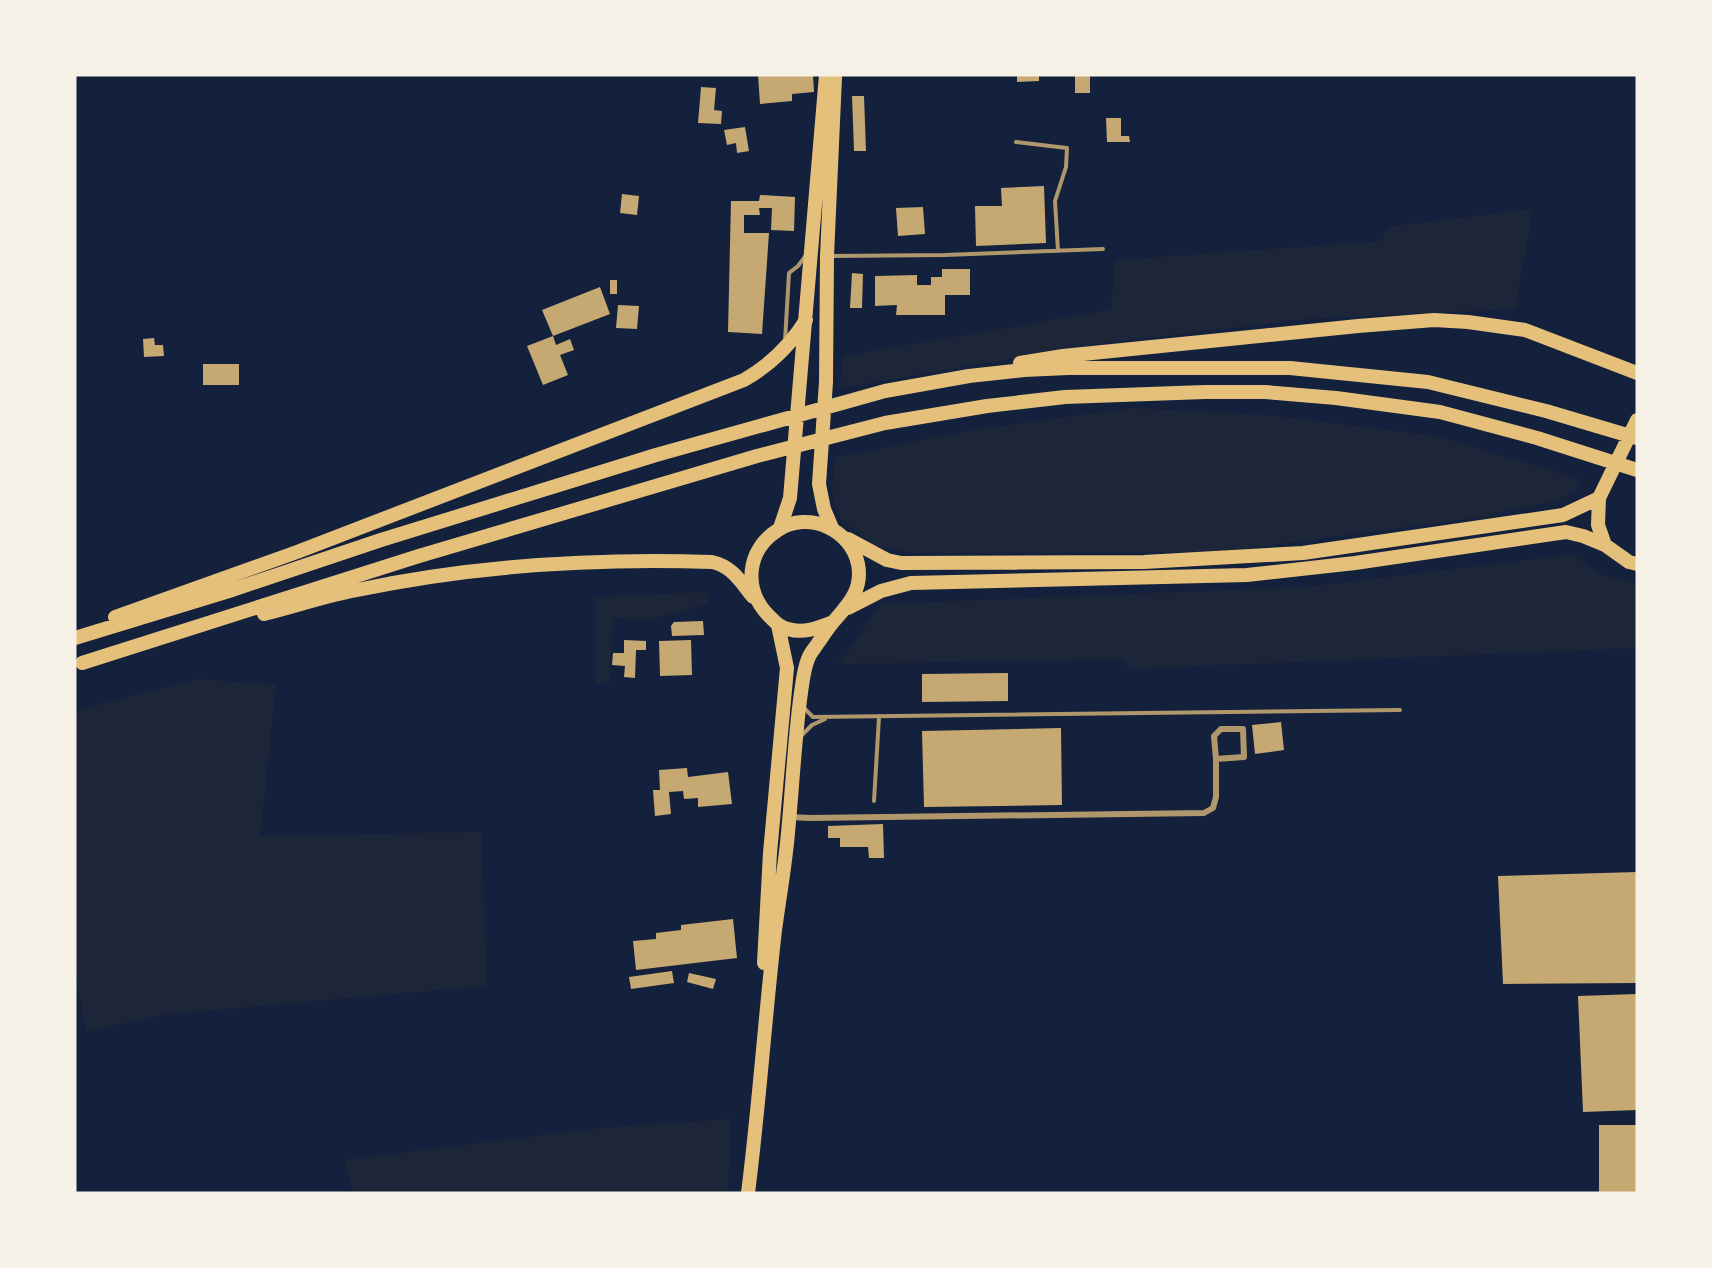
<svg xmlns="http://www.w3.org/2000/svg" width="1712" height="1268" viewBox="0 0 1712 1268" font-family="'Golos Text',sans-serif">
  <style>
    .green { fill: #1d2539 }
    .building { fill: #c6a872 }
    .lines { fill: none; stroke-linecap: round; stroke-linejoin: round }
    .service { stroke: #b1986c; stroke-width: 4 }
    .minor { stroke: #b1986c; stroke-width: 6 }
    .primary { stroke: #e5c07b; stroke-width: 14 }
  </style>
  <rect width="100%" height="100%" fill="#14213d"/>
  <!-- green -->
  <path class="green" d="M1533 209 1515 309 1308 319 1099 344 840 388 843 356 1111 310 1115 260 1381 241 1387 227Z
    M1132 408 1268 415 1436 436 1582 480 1576 490 1558 500 1476 518 1219 552 911 553 874 545 840 518 832 492 835 458 966 431Z
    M1574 554 1597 573 1637 585V648L1128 669 1125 659 839 664 881 604 1306 587Z
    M707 592 708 603 648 620 613 618 609 683H596L595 597Z
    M197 679 276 685 260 836 482 832 486 986 169 1014 86 1031 75 971V711Z
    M731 1119 728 1193H352L345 1160 599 1128Z"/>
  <!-- building -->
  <path class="building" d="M758 75H813L814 92 792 94V101L760 104Z
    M1017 75H1039V81L1017 82Z
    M1075 75H1090V93H1075Z
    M701 87 716 88 714 110 722 111 721 124 698 123Z
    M852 96H864L866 151H854Z
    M1106 118H1121V136H1129L1130 142H1107Z
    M745 127 749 151 737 153 736 143 727 145 724 130Z
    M1044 186 1046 243 976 246 975 206H1002L1001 188Z
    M622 194 639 196 637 215 620 213Z
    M760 195 795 197 794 231 771 230 772 208H759L760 215H744V233H769L762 334 728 332 731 201H759Z
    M923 207 925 234 898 236 896 208Z
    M942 269H970V295H945V315H896L897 305 875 306V276L917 275V285H931V277H942Z
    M852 273 863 274 862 308H850Z
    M610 280H617V294H610Z
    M600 287 610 314 553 336 542 310Z
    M618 305 639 306 637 329 616 328Z
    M553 336 556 345 570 339 574 350 560 355 568 375 543 385 527 346Z
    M154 338 155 345H163L164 356 144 357 143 339Z
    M203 364H239V385H203Z
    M703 621 704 635 672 636 671 626 674 622Z
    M624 640 646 641V650H636L635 678 624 677 625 666 612 665 613 653H624Z
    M691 640 692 675 660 676 659 641Z
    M1008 673V701L922 702V674Z
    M1281 722 1284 750 1255 754 1252 725Z
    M1061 728 1062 805 924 807 922 731Z
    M687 768 688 777 728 772 732 804 698 807V798L684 799 683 791 669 792 671 814 655 816 653 790H660L659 770Z
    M883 824 884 858H869L868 847H840V838H828V826Z
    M1637 872V983L1503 984 1498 876Z
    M733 919 737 958 636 970 633 941 656 939V933L681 930V925Z
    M672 971 674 983 631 989 629 977Z
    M689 973 716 979 713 989 687 982Z
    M1637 994V1110L1583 1112 1578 996Z
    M1599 1125H1637V1193H1599Z"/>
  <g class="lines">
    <!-- service -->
    <path class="service" d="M1016 142 1067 148 1066 167 1055 201 1058 251
      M831 256 945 255 1103 249
      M785 341 789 273 798 266 807 254
      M803 707 813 717 1400 710
      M800 737 812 725 825 719
      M874 801 879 717"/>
    <!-- minor -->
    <path class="minor" d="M790 817 810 818 1204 813 1213 808 1216 797V759L1244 757 1243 729H1221L1214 736 1216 759"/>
    <!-- primary -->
    <path class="primary" d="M1020 363 1063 356 1358 326 1434 320 1468 322 1525 330 1637 373
      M1637 420 1599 498 1598 525 1605 545 1629 562 1637 564
      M780 528 790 498 826 75
      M832 528 824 509 819 484 826 382 827 256 835 77
      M848 539 887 560 901 563 1144 562 1303 553 1563 515 1599 498
      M848 608 881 591 911 583 1247 575 1355 563 1566 532 1583 536 1605 545
      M264 614C293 607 322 597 352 591 470 566 592 558 712 562 732 566 741 582 753 597
      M115 617 297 552 744 380C770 365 790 346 806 320
      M75 638 229 591 381 540 656 455 885 391 969 376 1024 370 1068 368H1290L1428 382 1546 411 1637 438
      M82 663 419 556 757 456 885 423 987 406 1065 397 1205 392H1265L1336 398 1440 412 1537 438 1637 470
      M764 963 770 853 787 668 778 625
      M748 1193C759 1106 765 1018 775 930 779 901 784 872 787 843 792 795 794 747 800 700 802 687 803 671 808 659 810 653 815 648 818 643 823 636 828 628 834 621 849 604 863 589 858 564 851 530 809 510 778 530 746 550 743 590 769 616 775 622 780 627 788 629 803 634 818 628 833 622"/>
  </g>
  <!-- border -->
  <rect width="1712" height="1268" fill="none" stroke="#f6f1e7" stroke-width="153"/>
</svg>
